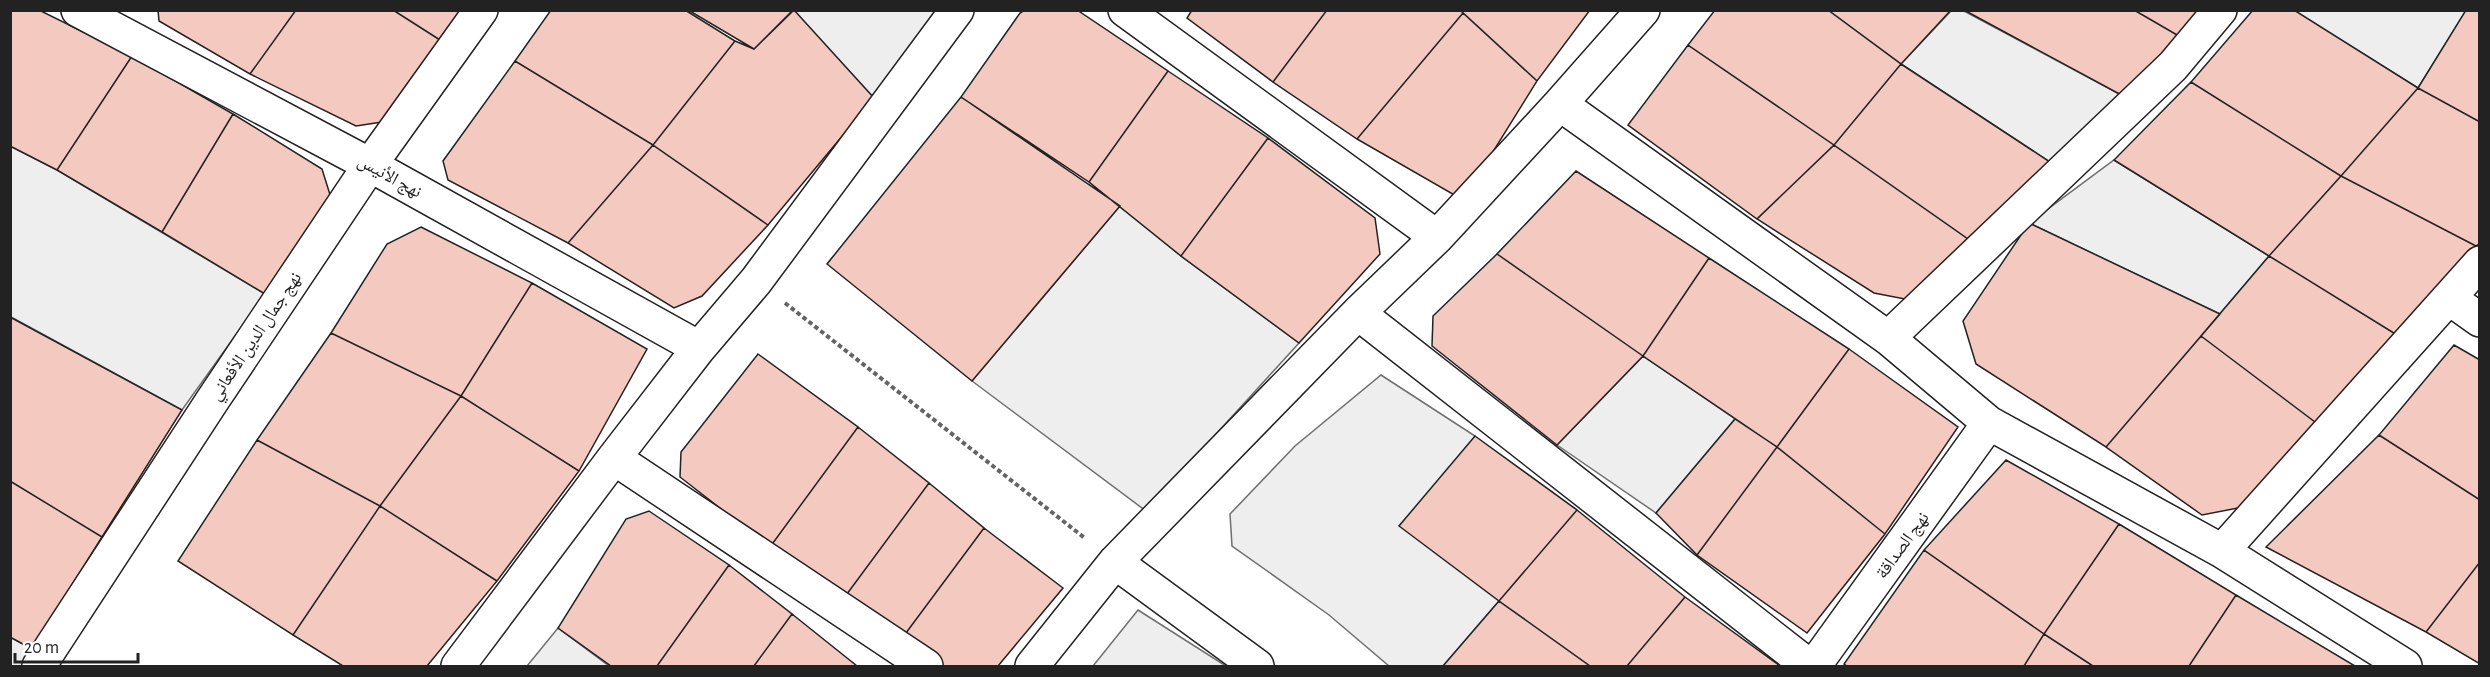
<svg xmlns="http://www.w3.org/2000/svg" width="2490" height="677" viewBox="0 0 2490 677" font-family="'Alegreya Sans','Noto Naskh Arabic',sans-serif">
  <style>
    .green { fill: #eee; stroke: #6f6f6f; stroke-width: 1.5 }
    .building { fill: #f3c9c0; stroke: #222; stroke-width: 1.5 }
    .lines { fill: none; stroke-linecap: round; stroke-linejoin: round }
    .minor-casing { stroke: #222; stroke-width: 36 }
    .path { stroke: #646464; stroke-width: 4; stroke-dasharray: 4.5 3; stroke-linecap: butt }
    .minor { stroke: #fff; stroke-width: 33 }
    .labels { text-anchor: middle; stroke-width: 4.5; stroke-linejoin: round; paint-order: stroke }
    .street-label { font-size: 18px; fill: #222; stroke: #fff }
  </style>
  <rect width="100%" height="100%" fill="#fff"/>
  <!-- green -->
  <path class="green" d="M794 11H938L874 98Z
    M1951 11H1964L2125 97 2053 164 1901 64Z
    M2294 11H2466L2418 88Z
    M10 146 57 170 265 294 182 410 11 317Z
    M2114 160 2269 256 2220 314 2029 223Z
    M1120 206 1181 256 1299 343 1146 511 972 381Z
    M1643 356 1735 419 1656 513 1557 445Z
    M1381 375 1475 436 1499 601 1443 666H1389L1329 615 1232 546 1230 514 1295 446Z
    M1138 610 1226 666H1093Z
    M558 628 609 666H527Z
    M10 637 32 649 22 666H11Z"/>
  <!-- building -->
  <path class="building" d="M10 10H39L132 56 57 170 10 146Z
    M158 10H296L250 74 159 21Z
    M296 10H393L440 40 382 122 356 126 250 74Z
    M393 10H461L440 40Z
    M551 10H685L735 41 653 145 515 61Z
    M688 10H793L754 49Z
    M794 10 874 98 768 225 653 145 735 41 754 49Z
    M1025 10H1077L1168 71 1089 182 961 97 1020 13Z
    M1192 10H1327L1273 82 1187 18Z
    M1327 10H1460L1463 13 1357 139 1273 82Z
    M1460 10H1590L1537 81Z
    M1715 10H1828L1901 64 1834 145 1688 45Z
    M1828 10H1951L1901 64Z
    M1964 10H2134L2184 39 2125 97Z
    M2134 10H2208L2184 39Z
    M2253 10H2294L2418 88 2341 176 2191 82Z
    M2466 10H2480V122L2418 88Z
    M1463 13 1537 81 1463 200 1357 139Z
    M1688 45 1834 145 1757 219 1628 125Z
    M132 56 233 114 162 232 57 170Z
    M515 61 653 145 568 243 448 180 443 161Z
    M1901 64 2053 164 1971 241 1834 145Z
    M1168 71 1268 138 1181 256 1089 182Z
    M2191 82 2341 176 2269 256 2114 160Z
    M2418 88 2480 122V243L2476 246 2341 176Z
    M961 97 1120 206 972 381 827 264Z
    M233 114 322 169 332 201 265 294 162 232Z
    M1268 138 1375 218 1380 254 1299 343 1181 256Z
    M653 145 768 225 702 296 674 308 568 243Z
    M1834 145 1971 241 1910 300 1874 293 1757 219Z
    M1576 171 1709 258 1643 356 1497 254Z
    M2341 176 2476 246 2397 335 2269 256Z
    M2029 223 2220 314 2106 447 1976 364 1963 321Z
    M421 227 532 283 461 396 331 333 387 244Z
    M1497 254 1643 356 1557 445 1432 346 1433 316Z
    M2269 256 2397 335 2319 425 2201 336Z
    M1709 258 1849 349 1777 447 1643 356Z
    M532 283 647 349 579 471 461 396Z
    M10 317 182 410 102 537 10 481Z
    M331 333 461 396 380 506 257 440Z
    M2201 336 2319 425 2243 507 2202 515 2106 447Z
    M2454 345 2480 360V500L2379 435Z
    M1849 349 1958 427 1885 534 1777 447Z
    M758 354 858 427 770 547 680 477 681 452Z
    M461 396 579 471 497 581 380 506Z
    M1735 419 1777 447 1697 555 1656 513Z
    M858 427 929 483 844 598 770 547Z
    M2379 435 2480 500V562L2426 632 2266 547Z
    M1475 436 1577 510 1499 601 1399 526Z
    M257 440 380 506 293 635 178 561Z
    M1777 447 1885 534 1807 633 1697 555Z
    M2006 460 2119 524 2044 634 1924 550Z
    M10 481 102 537 32 649 10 637Z
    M929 483 984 528 900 641 844 598Z
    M380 506 497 581 427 666H343L293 635Z
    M1577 510 1685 597 1627 666H1590L1499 601Z
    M649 511 729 565 657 666H611L558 628 626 519Z
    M2119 524 2236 595 2189 666H2093L2044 634Z
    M984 528 1063 588 998 666H940L900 641Z
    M1924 550 2044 634 2024 666H1847L1844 664Z
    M2480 562V664L2426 632Z
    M729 565 792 614 754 666H657Z
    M2236 595 2355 666H2189Z
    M1685 597 1780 666H1627Z
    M1499 601 1590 666H1443Z
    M792 614 857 666H754Z
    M2044 634 2093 666H2024Z"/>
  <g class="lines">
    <!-- minor casing -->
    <g class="minor-casing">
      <path id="minor" d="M78 10 370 165 699 348
        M1125 10 1437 237
        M1560 104 1888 338 1989 423 2222 551 2405 666
        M2449 298 2480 320
        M1358 313 1809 666
        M1888 338 2173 66 2220 10
        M614 458 926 666
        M2222 551 2480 263
        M1115 562 1257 666
        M39 666 212 401 370 165 481 10
        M458 666 614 458 699 348 756 281 957 10
        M1032 666 1115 562 1358 313 1437 237 1560 104 1643 10
        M1814 666 1989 423"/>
    </g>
    <!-- path -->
    <path class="path" d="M785 303 1086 539"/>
    <!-- minor -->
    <use href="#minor" class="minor"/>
  </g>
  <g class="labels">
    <!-- street labels -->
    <g class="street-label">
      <text transform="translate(390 176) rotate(29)" y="6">نهج الأنيس</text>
      <text transform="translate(255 336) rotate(-56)" y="6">نهج جمال الدين الأفعاني</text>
      <text transform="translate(1902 545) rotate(-54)" y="6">نهج الصداقة</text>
    </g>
  </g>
  <!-- border -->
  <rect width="2490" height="677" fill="none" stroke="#222222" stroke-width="24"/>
  <!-- scale -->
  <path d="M15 653v9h123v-9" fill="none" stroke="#222222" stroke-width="3"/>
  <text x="24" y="653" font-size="18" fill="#222222" stroke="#ffffff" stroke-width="4.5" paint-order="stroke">20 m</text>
</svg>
